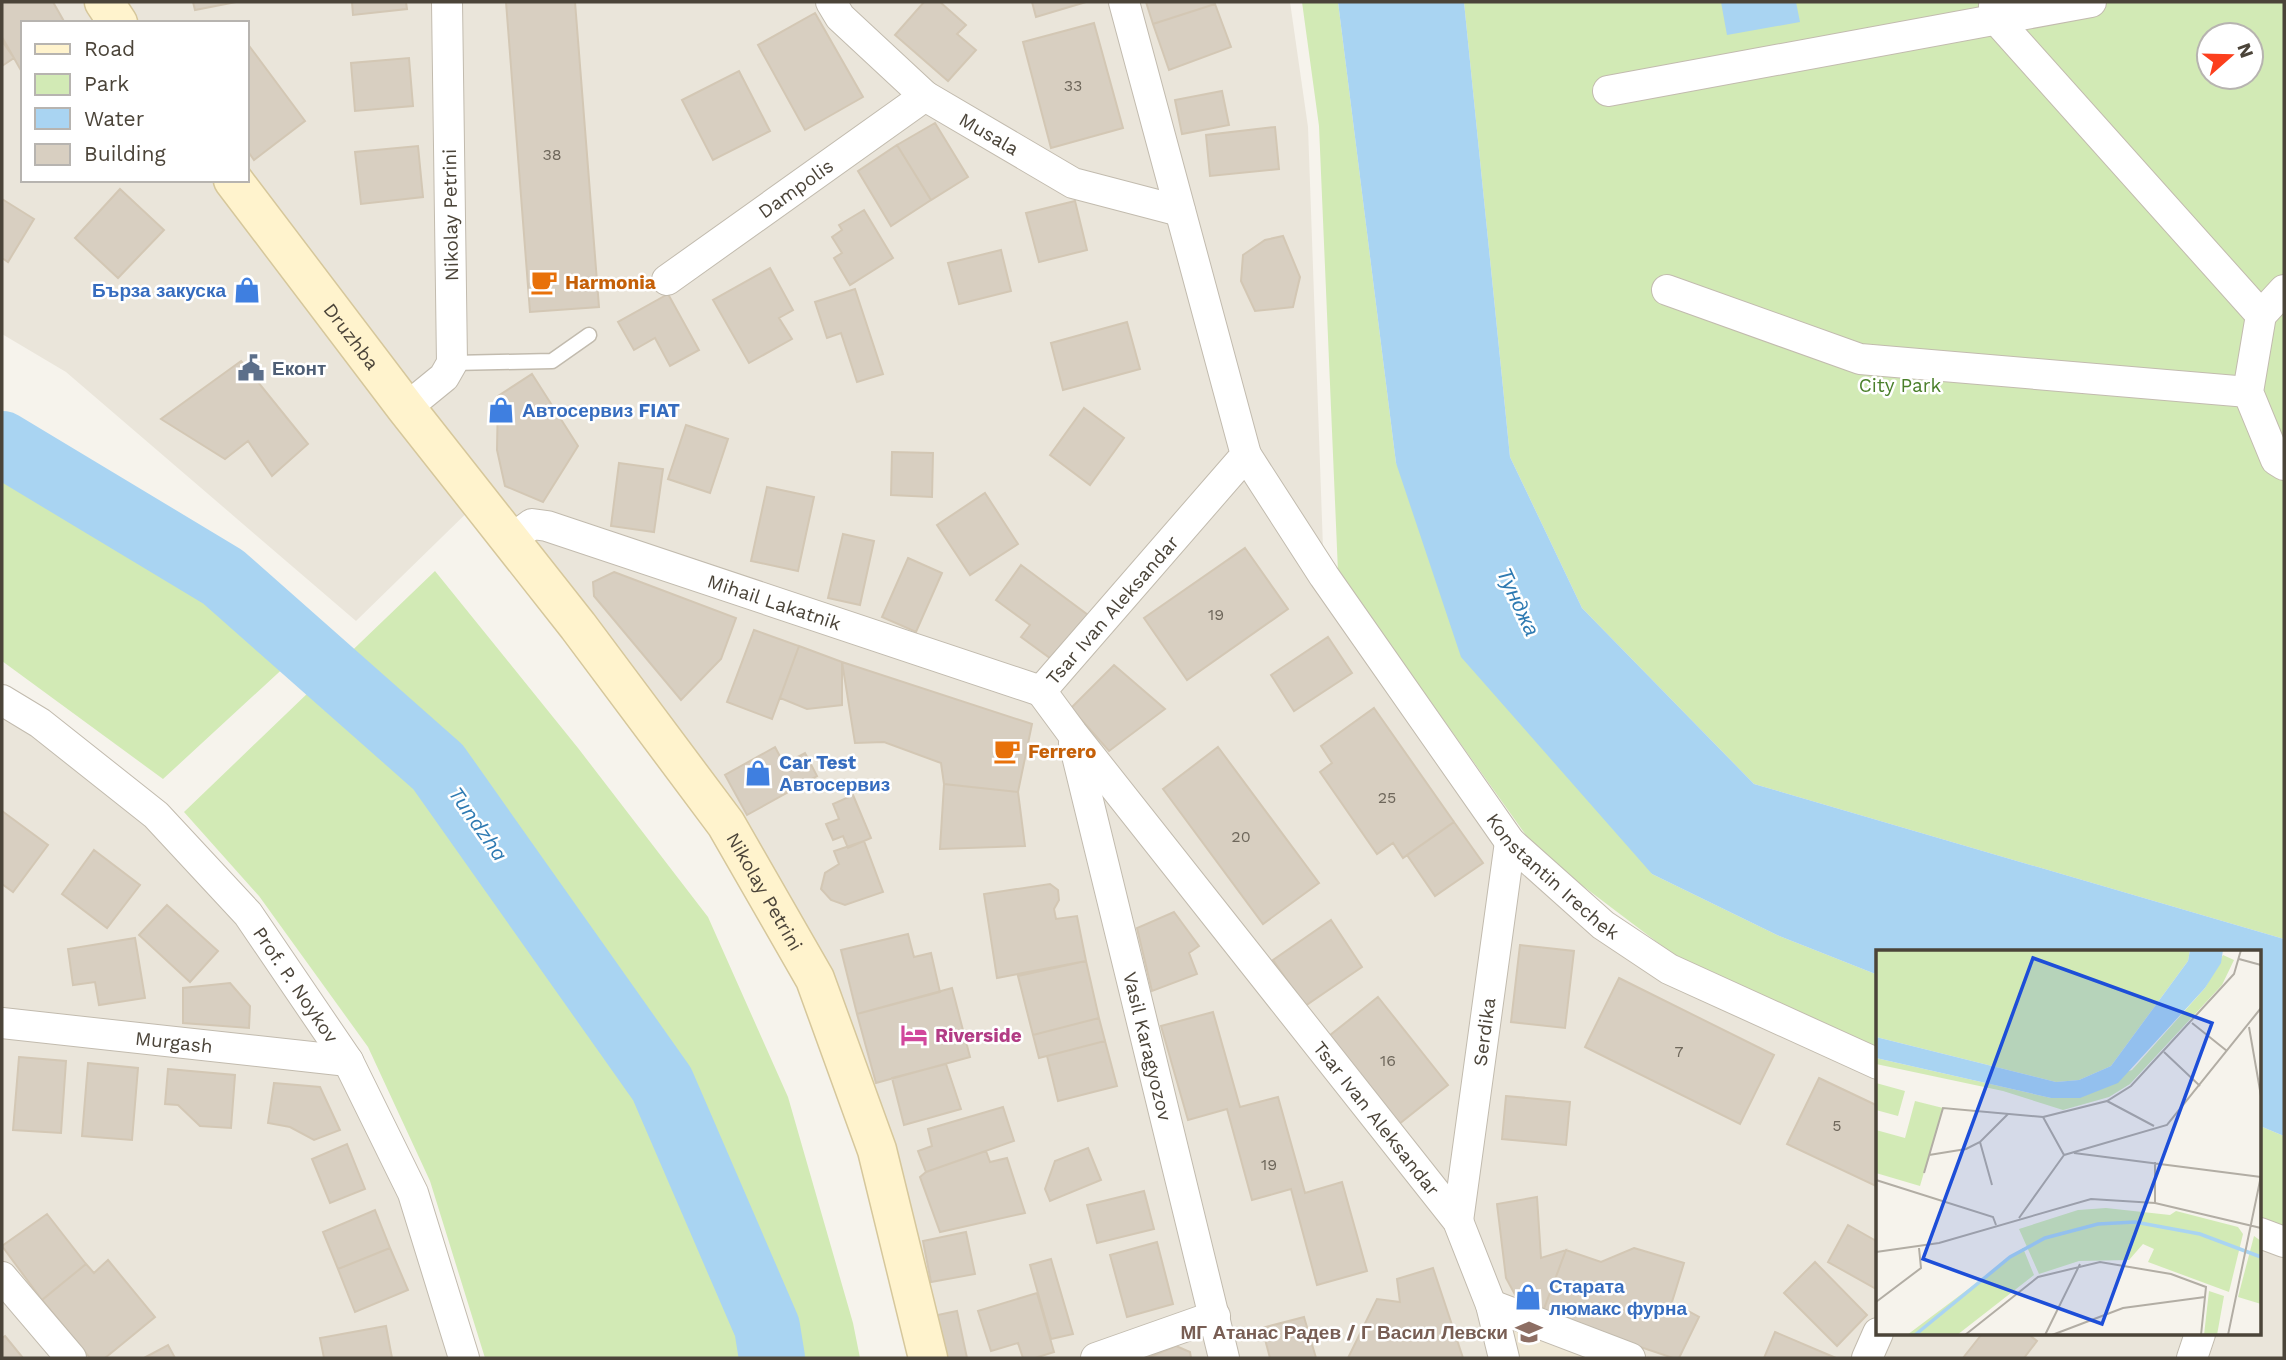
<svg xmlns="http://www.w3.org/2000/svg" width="2286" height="1360" viewBox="0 0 2286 1360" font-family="'Work Sans',sans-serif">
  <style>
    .residential { fill: #eae5da; fill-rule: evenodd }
    .education { fill: #efe8d6 }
    .green { fill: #d2eab5; fill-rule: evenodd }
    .water { fill: #a9d4f2 }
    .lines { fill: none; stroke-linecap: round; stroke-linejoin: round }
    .river { stroke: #a9d4f2; stroke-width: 66 }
    .building { fill: #d8cfc1; stroke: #d3c7b4; stroke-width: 2 }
    .lane-casing { stroke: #c2bbae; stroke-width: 17 }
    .street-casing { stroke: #c2bbae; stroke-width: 32 }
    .secondary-casing { stroke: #d6c79b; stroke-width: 41 }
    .lane { stroke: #fff; stroke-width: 14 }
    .street { stroke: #fff; stroke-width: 30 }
    .secondary { stroke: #fff3cd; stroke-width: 38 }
    .labels { text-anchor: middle; stroke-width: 5; stroke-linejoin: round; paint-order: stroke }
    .number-label { font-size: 16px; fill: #6e675b }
    .street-label { font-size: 19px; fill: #4b4439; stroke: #fff }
    .food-label { font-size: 19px; font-weight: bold; fill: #c56008; stroke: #fff; text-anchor: start }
    .shop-label { font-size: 19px; font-weight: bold; fill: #366cbe; stroke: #fff; text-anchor: start }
    .service-label { font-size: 19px; font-weight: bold; fill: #4e5e75; stroke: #fff; text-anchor: start }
    .park-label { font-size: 19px; fill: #4a7f2a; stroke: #fff }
    .hotel-label { font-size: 19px; font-weight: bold; fill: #b23c85; stroke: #fff; text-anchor: start }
    .education-label { font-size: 19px; font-weight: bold; fill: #785e54; stroke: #fff; text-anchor: end }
    .water-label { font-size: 21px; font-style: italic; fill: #2e7ab2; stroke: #fff }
    .inset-river { fill: none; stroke: #a9d4f2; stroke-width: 3.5 }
    .inset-road { fill: none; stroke: #b2ada4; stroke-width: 2 }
    .view { fill: #1d4ed8; fill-opacity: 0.15; stroke: #1d4ed8; stroke-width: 3.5 }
    .inset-edge { fill: none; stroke: #4b4439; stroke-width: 3.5 }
  </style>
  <rect width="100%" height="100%" fill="#f6f3ec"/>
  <!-- residential -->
  <path class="residential" d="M2 2H1290L1308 127 1324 576 1510 842 1603 925 1878 1064V1334H2260V1233L2284 1242V1358H928L814 979 482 498 356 621 66 372 2 334ZM23 23H247V180H23Z
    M2 700 156 815 348 1061 464 1358H2Z"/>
  <!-- education -->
  <path class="education" d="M1491 1305 1630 1358H1504Z"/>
  <!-- green -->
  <path class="green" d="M1302 2H1338L1396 463 1652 874 1777 935 1878 975V1048L1678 958 1538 852 1338 572 1319 126Z
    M1464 2H2284V939L1754 784 1582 608 1510 457ZM2209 35H2251V77H2209Z
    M2 417 228 554 316 638 163 779 2 661Z
    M435 571 578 748 708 917 788 1097 853 1323 860 1358H485L430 1181 368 1047 259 896 184 812Z
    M2260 1126 2284 1136V1228L2260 1219Z"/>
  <!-- water -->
  <path class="water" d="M1338 2H1464L1510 457 1582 608 1754 784 2284 939V1136L2260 1126V952H1878V975L1777 935 1652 874 1461 657 1396 463Z
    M1721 2H1796L1800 22 1727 35Z"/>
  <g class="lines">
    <!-- river -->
    <path class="river" d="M2 444 223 577 438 767 662 1084 767 1327 772 1358"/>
  </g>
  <!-- building -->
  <path class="building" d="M4 2H53L65 23H23V74L2 37V3Z
    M193 2H236L195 10Z
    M352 2H406L407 9 353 15Z
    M506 2H575L599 307 530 312Z
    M924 2H940L966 25 957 34 976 50 948 81 895 35Z
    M1032 2H1086L1036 17Z
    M1146 2H1214L1215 4 1153 24Z
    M1215 4 1231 47 1169 70 1153 24Z
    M815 13 863 97 805 130 758 45Z
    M1094 23 1123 128 1051 148 1023 42Z
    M2 41 14 58 2 66Z
    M247 43 305 121 254 160 247 150Z
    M409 58 413 106 355 111 351 63Z
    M739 71 770 131 713 160 682 100Z
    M1222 91 1229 125 1182 134 1175 100Z
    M935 123 968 177 931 200 897 145Z
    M1275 127 1279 169 1210 176 1206 135Z
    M897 145 931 200 891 226 858 171Z
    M418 146 423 197 361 204 355 152Z
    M120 189 164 230 118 278 75 238Z
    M2 199 34 219 8 262 2 258Z
    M1075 201 1087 250 1039 262 1026 213Z
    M864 210 893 258 850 285 834 258 842 253 832 237 842 230 839 225Z
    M1283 236 1300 277 1293 307 1255 311 1241 281 1243 255 1265 240Z
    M1001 250 1011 291 959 304 948 263Z
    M770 268 793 310 779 318 792 339 749 363 713 300Z
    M855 289 883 374 857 382 841 333 827 338 815 302Z
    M668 294 699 350 670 366 655 338 634 350 618 322Z
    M1127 322 1140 369 1063 390 1051 343Z
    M241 361 308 444 272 476 248 441 225 459 161 419Z
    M532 374 578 446 543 502 505 486 497 450 498 396Z
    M1084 408 1124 438 1090 485 1050 455Z
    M686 425 728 439 710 493 668 479Z
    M892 452 933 453 932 497 891 495Z
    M619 463 663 469 654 532 611 526Z
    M767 487 814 497 798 571 751 561Z
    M985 493 1018 544 970 575 937 525Z
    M843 534 874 541 860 605 828 598Z
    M1245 548 1288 609 1187 680 1144 618Z
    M908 558 942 573 916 632 882 617Z
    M1021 565 1088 615 1054 661 1021 637 1030 625 996 600Z
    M614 572 736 618 721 659 681 700 594 596 593 582Z
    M754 630 799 646 772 719 727 702Z
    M1328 637 1352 673 1294 711 1271 675Z
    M799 646 842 662V705L807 709 780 698Z
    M842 662 1032 724 1018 792 944 784 941 763 884 742 855 743Z
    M1114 665 1165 709 1109 751 1071 708Z
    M1374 708 1454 822 1403 858 1393 843 1377 854 1320 772 1332 763 1321 746Z
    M775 747 784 764 805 753 817 776 747 815 725 775Z
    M1218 747 1319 883 1263 924 1163 789Z
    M944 784 1018 792 1025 846 940 849Z
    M853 795 871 838 848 848 843 836 833 840 826 824 839 819 833 804Z
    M2 811 48 845 13 892 2 884Z
    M1454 822 1483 863 1435 896 1407 855Z
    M864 841 883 892 845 905 831 900 821 889 825 873 839 864 834 851Z
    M94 850 140 885 107 928 62 894Z
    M1050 884 1058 890 1059 900 1054 909 1056 919 1077 916 1086 961 997 978 984 894Z
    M167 905 218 951 190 982 139 935Z
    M1174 912 1199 946 1189 953 1197 974 1152 991 1137 928Z
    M1331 920 1362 967 1305 1006 1273 960Z
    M908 934 914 957 931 953 940 992 857 1014 841 950Z
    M135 938 145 998 99 1005 95 982 73 985 68 949Z
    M1520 945 1574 951 1565 1028 1511 1022Z
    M1086 961 1099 1018 1033 1035 1018 976Z
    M1619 978 1774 1055 1740 1124 1585 1047Z
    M230 983 250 1006 249 1028 183 1023V988Z
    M952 988 970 1057 876 1083 857 1014Z
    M1378 997 1448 1085 1399 1124 1329 1036Z
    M1213 1012 1240 1107 1278 1097 1305 1193 1342 1182 1367 1271 1317 1285 1291 1189 1252 1200 1227 1109 1188 1120 1161 1026Z
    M1099 1018 1105 1041 1039 1058 1033 1035Z
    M1105 1041 1117 1086 1058 1101 1047 1056Z
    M19 1057 66 1061 61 1133 13 1130Z
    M88 1063 138 1068 132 1140 82 1136Z
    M946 1064 961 1109 904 1125 892 1078Z
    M168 1069 235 1075 231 1128 200 1126 178 1105 165 1104Z
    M1819 1078 1878 1106V1187L1787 1144Z
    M274 1083 320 1087 340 1130 314 1140 290 1127 268 1123Z
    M1506 1096 1570 1102 1566 1145 1502 1139Z
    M1003 1107 1014 1141 926 1172 918 1151 932 1146 928 1129Z
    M347 1144 365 1189 330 1203 312 1159Z
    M1088 1148 1101 1180 1050 1201 1045 1189 1055 1161Z
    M986 1151 990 1162 1007 1158 1025 1213 940 1232 920 1177 926 1172Z
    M1144 1191 1154 1229 1097 1243 1087 1205Z
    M1537 1197 1541 1258 1566 1250 1542 1314 1519 1302 1506 1278 1497 1204Z
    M375 1210 390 1248 338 1269 323 1232Z
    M47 1214 86 1264 42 1300 2 1246Z
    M1848 1225 1878 1242V1290L1828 1262Z
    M966 1232 975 1274 931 1282 923 1241Z
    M1157 1242 1173 1304 1127 1317 1110 1255Z
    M390 1248 408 1290 355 1312 338 1269Z
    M1634 1248 1684 1263 1672 1302 1699 1317 1679 1358H1673L1542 1314 1566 1250 1601 1262Z
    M1051 1259 1073 1334 1051 1339 1030 1265Z
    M108 1260 155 1317 105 1358H90L42 1300 86 1264 94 1273Z
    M1815 1262 1867 1315 1837 1346 1784 1293Z
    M1433 1268 1463 1358H1348L1377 1299 1400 1302 1397 1279Z
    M1037 1293 1054 1352 1035 1358H1023L1018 1343 991 1351 978 1311Z
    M957 1311 967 1358H943L933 1316Z
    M1304 1317 1316 1358H1270L1262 1328Z
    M386 1326 392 1358H324L320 1338Z
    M1775 1332 1836 1358H1764Z
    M1982 1334H2028L2037 1341 2024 1358H1963Z
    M5 1336 23 1358H2V1338Z
    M168 1345 175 1358H144Z
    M1176 1346 1190 1352 1191 1358H1147Z"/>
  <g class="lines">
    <!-- lane casing -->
    <g class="lane-casing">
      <path id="lane" d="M452 363 552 361 589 335"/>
    </g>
    <!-- street casing -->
    <g class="street-casing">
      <g id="street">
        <path id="s1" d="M831 2 840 17 925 96 1073 183 1180 211"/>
        <path id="s2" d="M1124 2 1246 455 1041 691 1072 733 1458 1221 1491 1305 1504 1358"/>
        <path d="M1994 6 1996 19 2261 315"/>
        <path d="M1608 91 2091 2"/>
        <path id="s3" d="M667 280 925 96"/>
        <path d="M1667 290 1860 359 2248 392"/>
        <path d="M2284 290 2261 315 2248 392 2276 460 2284 465"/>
        <path d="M406 408 444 377 452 363 447 2"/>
        <path id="s4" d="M1246 455 1324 576 1510 842 1603 925 1669 969 1878 1064"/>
        <path id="s5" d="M510 540 532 524 547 526 1041 691"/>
        <path id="s6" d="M2 700 40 723 156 815 248 914 348 1061 413 1193 464 1358"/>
        <path id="s7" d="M1074 743 1224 1358"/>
        <path id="s8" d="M2 1023 348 1061"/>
        <path id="s9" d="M1458 1221 1510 842"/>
        <path d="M2260 1233 2284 1242"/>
        <path d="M2 1277 71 1358"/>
        <path d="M1491 1305 1630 1358"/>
        <path d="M1096 1358 1215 1316"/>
        <path d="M1867 1358 1878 1333"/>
        <path d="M2192 1358 2200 1334"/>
      </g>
    </g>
    <!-- secondary casing -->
    <g class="secondary-casing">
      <g id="secondary">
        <path d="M104 2 118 23"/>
        <path id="s10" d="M233 180 406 408 578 626 726 824 815 979 877 1150 928 1358"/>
      </g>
    </g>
    <!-- lane -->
    <use href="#lane" class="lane"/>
    <!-- street -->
    <use href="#street" class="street"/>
    <!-- secondary -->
    <use href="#secondary" class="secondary"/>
  </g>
  <!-- icons -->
  <defs>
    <g id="cafe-bare" transform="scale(2.1)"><path d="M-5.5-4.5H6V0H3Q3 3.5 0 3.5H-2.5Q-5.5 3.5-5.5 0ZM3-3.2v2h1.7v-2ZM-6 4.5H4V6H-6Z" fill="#e8710a" stroke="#fff" stroke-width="2.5" paint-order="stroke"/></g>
    <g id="shop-bare" transform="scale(2.1)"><path d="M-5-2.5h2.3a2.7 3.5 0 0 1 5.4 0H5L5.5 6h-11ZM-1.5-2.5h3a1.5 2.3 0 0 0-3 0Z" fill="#3f7fe0" stroke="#fff" stroke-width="2.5" paint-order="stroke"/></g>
    <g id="civic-bare" transform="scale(2.1)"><path d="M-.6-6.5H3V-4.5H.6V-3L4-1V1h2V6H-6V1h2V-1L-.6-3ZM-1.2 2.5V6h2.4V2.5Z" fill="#5c6f8a" stroke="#fff" stroke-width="2.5" paint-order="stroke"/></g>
    <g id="hotel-bare" transform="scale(2.1)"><path d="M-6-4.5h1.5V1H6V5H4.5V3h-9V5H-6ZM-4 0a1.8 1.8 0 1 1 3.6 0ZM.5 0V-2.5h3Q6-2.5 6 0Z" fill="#d1479c" stroke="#fff" stroke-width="2.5" paint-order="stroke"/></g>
    <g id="school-bare" transform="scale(2.1)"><path d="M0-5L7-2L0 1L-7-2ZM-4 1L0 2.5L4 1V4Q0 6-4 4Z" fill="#8d6e63" stroke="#fff" stroke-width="2.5" paint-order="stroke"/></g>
  </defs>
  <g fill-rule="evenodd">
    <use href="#cafe-bare" x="544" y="282"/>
    <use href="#shop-bare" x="247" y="290"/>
    <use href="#civic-bare" x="251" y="368"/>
    <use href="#shop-bare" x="501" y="410"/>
    <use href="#cafe-bare" x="1007" y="751"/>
    <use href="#shop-bare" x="758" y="773"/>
    <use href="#hotel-bare" x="914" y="1035"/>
    <use href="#shop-bare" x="1528" y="1297"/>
    <use href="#school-bare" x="1529" y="1332"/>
  </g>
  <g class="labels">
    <!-- number labels -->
    <g class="number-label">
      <text x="1073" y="91">33</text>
      <text x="552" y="160">38</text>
      <text x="1216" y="620">19</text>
      <text x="1387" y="803">25</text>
      <text x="1241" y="842">20</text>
      <text x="1679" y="1057">7</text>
      <text x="1388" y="1066">16</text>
      <text x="1837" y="1131">5</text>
      <text x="1269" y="1170">19</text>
    </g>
    <!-- street labels -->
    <g class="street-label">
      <text dy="7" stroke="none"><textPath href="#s1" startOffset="208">Musala</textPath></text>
      <text dy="7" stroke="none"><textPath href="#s3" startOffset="158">Dampolis</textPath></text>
      <text transform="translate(450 215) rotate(-91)" y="7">Nikolay Petrini</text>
      <text dy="7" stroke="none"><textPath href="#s10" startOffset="196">Druzhba</textPath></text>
      <text dy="7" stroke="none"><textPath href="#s5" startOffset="282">Mihail Lakatnik</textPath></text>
      <text transform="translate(1112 610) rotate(-49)" y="7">Tsar Ivan Aleksandar</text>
      <text dy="7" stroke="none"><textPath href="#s4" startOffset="523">Konstantin Irechek</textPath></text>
      <text dy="7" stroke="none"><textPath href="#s10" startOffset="889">Nikolay Petrini</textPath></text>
      <text dy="7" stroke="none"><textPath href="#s6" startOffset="413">Prof. P. Noykov</textPath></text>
      <text dy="7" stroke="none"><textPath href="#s9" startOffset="191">Serdika</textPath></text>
      <text dy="7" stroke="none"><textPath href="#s8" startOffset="173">Murgash</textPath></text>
      <text dy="7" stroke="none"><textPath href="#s7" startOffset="312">Vasil Karagyozov</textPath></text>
      <text dy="7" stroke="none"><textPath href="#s2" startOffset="1325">Tsar Ivan Aleksandar</textPath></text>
    </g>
    <!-- food labels -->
    <g class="food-label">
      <text x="565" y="289">Harmonia</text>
      <text x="1028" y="758">Ferrero</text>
    </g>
    <!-- shop labels -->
    <g class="shop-label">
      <text x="226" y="297" text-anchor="end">Бърза закуска</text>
      <text x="522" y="417">Автосервиз FIAT</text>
      <text x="779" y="769">Car Test<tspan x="779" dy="22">Автосервиз</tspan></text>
      <text x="1549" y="1293">Старата<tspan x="1549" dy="22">люмакс фурна</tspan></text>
    </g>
    <!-- service labels -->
    <g class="service-label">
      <text x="272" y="375">Еконт</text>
    </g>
    <!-- park labels -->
    <g class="park-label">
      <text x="1900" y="392">City Park</text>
    </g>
    <!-- hotel labels -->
    <g class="hotel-label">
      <text x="935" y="1042">Riverside</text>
    </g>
    <!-- education labels -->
    <g class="education-label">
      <text x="1508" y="1339">МГ Атанас Радев / Г Васил Левски</text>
    </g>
    <!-- water labels -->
    <g class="water-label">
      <text transform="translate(1518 602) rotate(65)" y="7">Тунджа</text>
      <text transform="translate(478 824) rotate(55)" y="7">Tundzha</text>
    </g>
  </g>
  <!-- overview -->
  <g transform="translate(1876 950)">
    <rect width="385" height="385" fill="#f6f3ec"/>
    <path d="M0 0H314L312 11 235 116 203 130 180 132 0 87ZM347 5 358 10 346 35 254 134 233 147 187 160 127 141 0 114V108L175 148 256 120 329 38ZM0 133 29 141 22 166 0 160ZM39 151 67 158 44 236 0 223V180L29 188ZM230 258 294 265 300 261 362 277 367 284 353 342 272 312 278 299 267 294 253 310 203 311 163 324 143 279 202 260ZM378 286 385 291V354L362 347ZM147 298 158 325 81 385H31ZM333 341 348 346 341 385H328Z" fill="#d2eab5"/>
    <path d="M314 0H347L345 13 329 38 242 133 204 148H175L0 108V87L180 132 203 130 235 116 312 11Z" fill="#a9d4f2"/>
    <path class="inset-river" d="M39 385 134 307 169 288 222 274 259 272 324 284 385 307"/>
    <path class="inset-road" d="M363 9 385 15M316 73 351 101M373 77 385 146M288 102 324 136M231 151 278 176M167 167 231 151 255 136 358 24 365 0M104 192 116 235M198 203 385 227M53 205 90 199 104 192 132 164M48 223 67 158 167 167 188 205 291 175 385 58M0 230 117 267 120 275M279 253V212M143 268 188 205M0 302 63 293 215 249 279 253 385 278M0 352 45 318 43 298M89 385 162 327 224 312 295 324 330 337 325 385M169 385 204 314M176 385 247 358 329 347M352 385 385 226"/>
    <path class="view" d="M157 8 336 73 226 374 47 309Z"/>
    <rect width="385" height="385" class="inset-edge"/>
  </g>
  <!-- border -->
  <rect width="2286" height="1360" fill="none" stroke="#4b4439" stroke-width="7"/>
  <!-- legend -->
  <rect x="21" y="21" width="228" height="161" fill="#ffffff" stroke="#b7b4b0" stroke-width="2"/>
  <rect x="35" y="44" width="35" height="10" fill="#fff3cd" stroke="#b7b4b0" stroke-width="2"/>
  <text x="84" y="56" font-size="21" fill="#4b4439">Road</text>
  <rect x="35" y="74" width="35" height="21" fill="#d2eab5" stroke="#b7b4b0" stroke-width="2"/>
  <text x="84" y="91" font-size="21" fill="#4b4439">Park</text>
  <rect x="35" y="108" width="35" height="21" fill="#a9d4f2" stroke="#b7b4b0" stroke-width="2"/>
  <text x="84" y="126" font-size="21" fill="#4b4439">Water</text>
  <rect x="35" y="144" width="35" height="21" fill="#d8cfc1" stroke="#b7b4b0" stroke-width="2"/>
  <text x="84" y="161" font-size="21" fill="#4b4439">Building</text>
  <!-- north arrow -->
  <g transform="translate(2230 56) rotate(70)"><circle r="33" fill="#ffffff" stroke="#b7b4b0" stroke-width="2"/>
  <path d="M0-5L12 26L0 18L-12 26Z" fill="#fc3f1d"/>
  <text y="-10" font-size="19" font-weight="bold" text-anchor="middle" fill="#4b4439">N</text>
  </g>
</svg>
